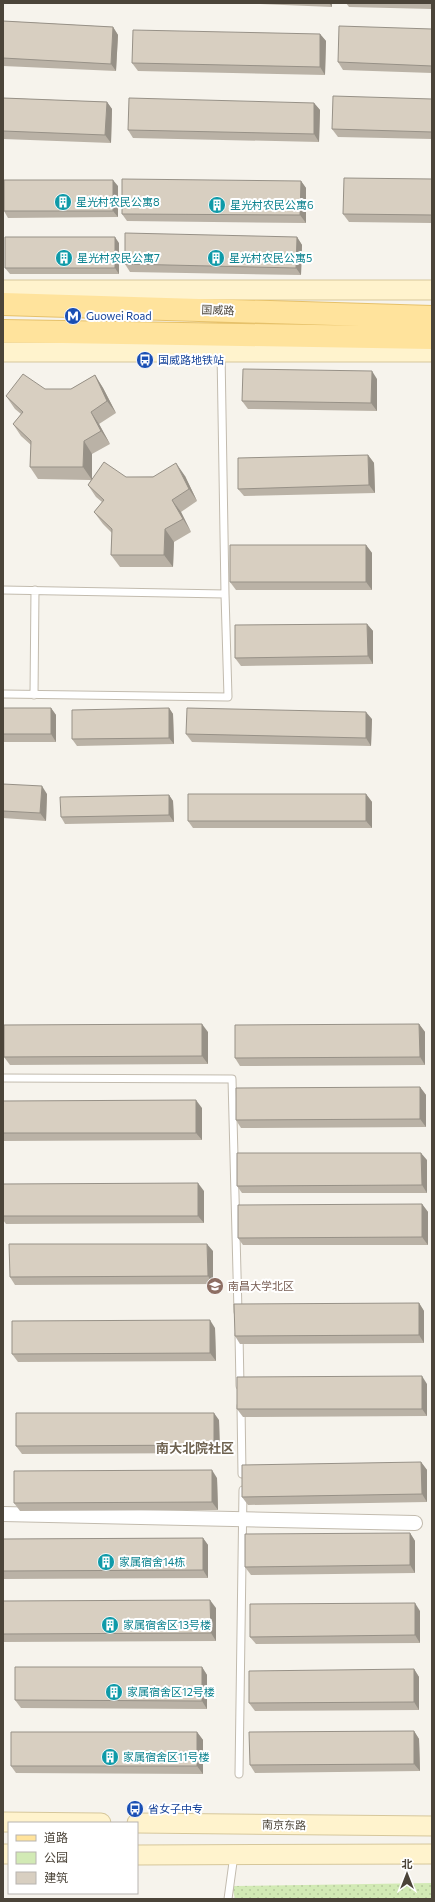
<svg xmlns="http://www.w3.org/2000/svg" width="435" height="1902" viewBox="0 0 435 1902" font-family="Commissioner,'Noto Sans SC',sans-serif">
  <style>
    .green { fill: url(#green-dots) }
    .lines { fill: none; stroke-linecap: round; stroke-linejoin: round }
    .service-casing { stroke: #c2bbae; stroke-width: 9 }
    .minor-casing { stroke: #c2bbae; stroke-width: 16 }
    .secondary-casing { stroke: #d6c79b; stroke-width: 21 }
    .primary-casing { stroke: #e6c16a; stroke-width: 24 }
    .service { stroke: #fff; stroke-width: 7 }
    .minor { stroke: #fff; stroke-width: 14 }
    .secondary { stroke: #fff3cd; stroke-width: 19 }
    .primary { stroke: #ffe39c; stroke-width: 22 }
    .wall { fill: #bab2a6 }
    .shaded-wall { fill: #979187 }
    .building { fill: #d8cfc1; stroke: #979187 }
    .labels { text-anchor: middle; stroke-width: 4; stroke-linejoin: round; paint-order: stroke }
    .culture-label { font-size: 11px; fill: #0d838f; stroke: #fff; text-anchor: start }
    .street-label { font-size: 11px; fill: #4b4439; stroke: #fff }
    .transit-label { font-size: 11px; fill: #164399; stroke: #fff; text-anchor: start }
    .education-label { font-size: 11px; fill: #785e54; stroke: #fff; text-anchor: start }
    .quarter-label { font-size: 13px; font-weight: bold; fill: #6e6250; stroke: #fff }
  </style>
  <defs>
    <pattern id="green-dots" width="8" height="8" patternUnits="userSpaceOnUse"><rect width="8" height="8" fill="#d2eab5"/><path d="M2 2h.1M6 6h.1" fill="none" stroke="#b6ca9c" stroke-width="1.8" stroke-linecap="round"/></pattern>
  </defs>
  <rect width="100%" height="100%" fill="#f6f3ec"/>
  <!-- green -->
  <path class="green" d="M432 1883V1899H235L232 1886Z"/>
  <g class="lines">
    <!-- service casing -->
    <g class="service-casing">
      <path id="service" d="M3 590 225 594 221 352
        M3 694 228 697 225 594
        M34 695 35 590
        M3 1078 232 1079 238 1312
        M239 1334 240 1386
        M241 1406 242 1474
        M239 1774 243 1490
        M228 1899 234 1855"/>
    </g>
    <!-- minor casing -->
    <g class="minor-casing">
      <path id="minor" d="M3 1514 415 1523"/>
    </g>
    <!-- secondary casing -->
    <g class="secondary-casing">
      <path id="secondary" d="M3 290H432
        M3 352H432
        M3 1822 101 1823
        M137 1823 432 1826
        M3 1854H9
        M137 1855 432 1854"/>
    </g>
    <!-- primary casing -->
    <g class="primary-casing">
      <path id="primary" d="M3 304 432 317
        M3 331 432 338"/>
    </g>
    <!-- service -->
    <use href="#service" class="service"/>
    <!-- minor -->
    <use href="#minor" class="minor"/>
    <!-- secondary -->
    <use href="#secondary" class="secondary"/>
    <!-- primary -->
    <use href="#primary" class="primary"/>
  </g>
  <!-- wall -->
  <path class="wall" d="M235 3H332V7Z
    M346 3H432V9L349 7Z
    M3 21 113 27 118 35 116 71 3 66Z
    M432 29V73L343 70 338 62Z
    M320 34 326 41 325 75 138 71 132 63Z
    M3 98 107 102 112 109 111 143 3 139Z
    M432 99V139L338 137 332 129Z
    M314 103 320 110 319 142 133 138 128 130Z
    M432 179V223L349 222 343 214Z
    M301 181 306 188V223L127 221 122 214Z
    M118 186V217L8 218 4 211Z
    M297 237 302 245 301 275 130 272 125 264Z
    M119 243V274H10L5 268Z
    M95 375 103 388 116 413 99 424 110 444 92 454V480L126 477 185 476 197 501 181 512 191 532 174 542 173 567H120L111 555 112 533 103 524 94 512 102 502 96 497 88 485 91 480 38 479 30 467 31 445 21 436 13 424 21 414 15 409 6 396 45 389H71Z
    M377 379V411L248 409 242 401Z
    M368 455 374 463 375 493 244 496 238 489Z
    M366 545 372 553V590H236L230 582Z
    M367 624 373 631V664L241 666 235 658Z
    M3 708H51L56 715V742H3Z
    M169 708 173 714 174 744 77 746 72 739Z
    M372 719 371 746 192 742 186 734Z
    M3 784 47 794 46 821 3 818Z
    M366 794 372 802V828H193L188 821Z
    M169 795 173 801 174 822 65 824 61 817Z
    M419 1024 425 1032V1065L240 1066 235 1058Z
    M208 1032V1064L10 1065 4 1057Z
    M420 1087 426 1095V1127L241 1128 236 1120Z
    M3 1101 202 1108V1140L4 1141 3 1140Z
    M427 1160V1193H242L237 1186Z
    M3 1184 204 1191V1223L6 1224 3 1220Z
    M422 1204 428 1212V1245H243L238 1238Z
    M213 1251V1284L15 1285 10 1277Z
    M419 1303 424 1311V1343L240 1344 235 1336Z
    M215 1328 216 1361 18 1362 12 1354Z
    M427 1384V1416L243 1417 237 1409Z
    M219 1420 220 1453 22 1454 16 1446Z
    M421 1462 427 1470V1502L248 1505 242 1497Z
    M217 1478 218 1510 20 1511 14 1503Z
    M410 1533 415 1541V1573L251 1575 245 1567Z
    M203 1538 208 1545V1578L3 1579V1539Z
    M3 1601 216 1608V1641L3 1642Z
    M420 1611V1643L256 1644 250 1637Z
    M202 1667 207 1675V1709L21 1708 15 1700Z
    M414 1669 419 1677V1710L255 1711 249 1703Z
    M414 1731 419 1739 420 1771 255 1773 250 1765Z
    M197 1732 203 1740V1774L16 1773 11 1766Z"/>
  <!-- shaded-wall -->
  <path class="shaded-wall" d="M329 3H332V7Z
    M113 27 118 35 116 71 111 64Z
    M320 34 326 41 325 75 320 67Z
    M107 102 112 109 111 143 105 135Z
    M314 103 320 110 319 142 314 134Z
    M113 180 118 186V217L113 211Z
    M301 181 306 188V223L300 215Z
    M115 237 119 243V274L115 268Z
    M297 237 302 245 301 275 296 268Z
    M3 253 4 254V289L3 288Z
    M372 371 377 379V411L371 403Z
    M95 375 103 388 116 413 107 401Z
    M91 412 99 424 110 444 101 431Z
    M84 441 92 454V480L83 467Z
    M368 455 374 463 375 493 369 485Z
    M176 463 185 476 197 501 189 489Z
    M172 500 181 512 191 532 183 519Z
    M165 529 174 542 173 567 164 555Z
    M366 545 372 553V590L366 582Z
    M367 624 373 631V664L368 656Z
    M51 708 56 715V742L51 734Z
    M169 708 173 714 174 744 169 738Z
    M366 712 372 719 371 746 366 738Z
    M42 786 47 794 46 821 40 813Z
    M366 794 372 802V828L366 821Z
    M169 795 173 801 174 822 169 815Z
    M202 1024 208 1032V1064L202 1056Z
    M419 1024 425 1032V1065L420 1057Z
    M420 1087 426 1095V1127L420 1119Z
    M196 1100 202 1108V1140L196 1133Z
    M421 1153 427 1160V1193L422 1185Z
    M198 1183 204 1191V1223L198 1216Z
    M422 1204 428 1212V1245L422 1237Z
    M207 1244 213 1251V1284L208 1276Z
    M419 1303 424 1311V1343L419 1335Z
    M210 1320 215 1328 216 1361 210 1353Z
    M422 1376 427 1384V1416L422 1409Z
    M214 1413 219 1420 220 1453 214 1445Z
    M421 1462 427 1470V1502L422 1494Z
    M212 1470 217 1478 218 1510 212 1502Z
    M410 1533 415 1541V1573L410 1565Z
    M203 1538 208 1545V1578L203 1570Z
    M210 1600 216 1608V1641L211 1633Z
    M415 1603 420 1611V1643L415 1635Z
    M202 1667 207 1675V1709L202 1701Z
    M414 1669 419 1677V1710L414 1702Z
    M414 1731 419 1739 420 1771 414 1764Z
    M197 1732 203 1740V1774L197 1766Z"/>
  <!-- building -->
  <path class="building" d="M3 21 113 27 111 64 3 58Z
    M339 26 432 29V66L338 62Z
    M133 30 320 34V67L132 63Z
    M333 96 432 99V132L332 129Z
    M3 98 107 102 105 135 3 131Z
    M129 98 314 103V134L128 130Z
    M344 178 432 179V215L343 214Z
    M122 179 301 181 300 215 122 214Z
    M4 180H113V211H4Z
    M125 233 297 237 296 268 125 264Z
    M5 237H115V268H5Z
    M243 369 372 371 371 403 242 401Z
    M23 374 45 389H71L95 375 107 401 91 412 101 431 84 441 83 467H30L31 441 13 424 23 412 6 396Z
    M368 455 369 485 238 489V458Z
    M104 462 126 477H153L176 463 189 489 172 500 183 519 165 529 164 555H111L112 529 94 512 104 500 88 485Z
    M230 545H366V582H230Z
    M367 624 368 656 235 658V625Z
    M3 708H51V734H3Z
    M169 708V738L72 739V710Z
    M187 708 366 712V738L186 734Z
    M3 784 42 786 40 813 3 811Z
    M188 794H366V821H188Z
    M169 795V815L61 817 60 797Z
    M202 1024V1056L4 1057V1025Z
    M419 1024 420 1057 235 1058V1025Z
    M420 1087V1119L236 1120V1088Z
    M196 1100V1133H3V1101Z
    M237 1153H421L422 1185 237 1186Z
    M198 1183V1216H3V1184Z
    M422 1204V1237L238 1238V1205Z
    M9 1244H207L208 1276 10 1277Z
    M419 1303V1335L235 1336 234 1304Z
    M210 1320V1353L12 1354V1321Z
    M422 1376V1409H237V1377Z
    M16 1413H214V1445L16 1446Z
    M421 1462 422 1494 242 1497V1465Z
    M212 1470V1502L14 1503V1471Z
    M410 1533V1565L245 1567V1534Z
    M203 1538V1570L3 1571V1539Z
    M210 1600 211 1633 3 1634V1601Z
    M415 1603V1635L250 1637V1604Z
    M15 1667H202V1701L15 1700Z
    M414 1669V1702L249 1703V1671Z
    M414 1731V1764L250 1765 249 1732Z
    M11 1732H197V1766H11Z"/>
  <!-- icons -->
  <defs>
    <g id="building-disc" transform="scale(0.9)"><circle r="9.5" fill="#0f9aa8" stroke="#fff"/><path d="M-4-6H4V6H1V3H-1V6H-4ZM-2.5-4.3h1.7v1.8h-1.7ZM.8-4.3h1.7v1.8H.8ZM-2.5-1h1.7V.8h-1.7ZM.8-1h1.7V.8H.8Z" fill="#fff"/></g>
    <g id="metro-disc" transform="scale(0.9)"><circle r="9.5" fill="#1a4fb4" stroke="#fff"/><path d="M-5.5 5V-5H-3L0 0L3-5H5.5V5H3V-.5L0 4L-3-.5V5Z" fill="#fff"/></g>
    <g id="bus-disc" transform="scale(0.9)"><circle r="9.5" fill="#1a4fb4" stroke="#fff"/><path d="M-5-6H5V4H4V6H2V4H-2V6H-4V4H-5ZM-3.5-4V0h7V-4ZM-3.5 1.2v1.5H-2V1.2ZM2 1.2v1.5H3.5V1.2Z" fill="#fff"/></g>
    <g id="university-disc" transform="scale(0.9)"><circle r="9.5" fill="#8d6e63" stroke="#fff"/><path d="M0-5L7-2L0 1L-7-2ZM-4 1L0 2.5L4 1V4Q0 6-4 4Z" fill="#fff"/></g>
  </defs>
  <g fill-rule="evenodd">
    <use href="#building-disc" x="63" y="202"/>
    <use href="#building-disc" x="217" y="205"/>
    <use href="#building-disc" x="64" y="258"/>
    <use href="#building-disc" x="216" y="258"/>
    <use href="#metro-disc" x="73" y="316"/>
    <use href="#bus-disc" x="145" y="360"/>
    <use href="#university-disc" x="215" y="1286"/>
    <use href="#building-disc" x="106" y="1562"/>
    <use href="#building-disc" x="110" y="1625"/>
    <use href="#building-disc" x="114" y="1692"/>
    <use href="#building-disc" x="110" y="1757"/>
    <use href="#bus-disc" x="135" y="1809"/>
  </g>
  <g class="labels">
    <!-- culture labels -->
    <g class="culture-label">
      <text x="76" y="206">星光村农民公寓8</text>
      <text x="230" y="209">星光村农民公寓6</text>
      <text x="77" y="262">星光村农民公寓7</text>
      <text x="229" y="262">星光村农民公寓5</text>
      <text x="119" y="1566">家属宿舍14栋</text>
      <text x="123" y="1629">家属宿舍区13号楼</text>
      <text x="127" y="1696">家属宿舍区12号楼</text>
      <text x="123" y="1761">家属宿舍区11号楼</text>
    </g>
    <!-- street labels -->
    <g class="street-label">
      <text transform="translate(218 310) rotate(2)" y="4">国威路</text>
      <text transform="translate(284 1825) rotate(1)" y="4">南京东路</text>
    </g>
    <!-- transit labels -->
    <g class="transit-label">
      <text x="86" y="320">Guowei Road</text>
      <text x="158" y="364">国威路地铁站</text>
      <text x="148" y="1813">省女子中专</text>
    </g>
    <!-- education labels -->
    <g class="education-label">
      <text x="228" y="1290">南昌大学北区</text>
    </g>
    <!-- quarter labels -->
    <g class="quarter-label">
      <text x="195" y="1453">南大北院社区</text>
    </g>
  </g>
  <!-- border -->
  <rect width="435" height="1902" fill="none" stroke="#4b4439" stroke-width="8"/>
  <!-- legend -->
  <rect x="8" y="1822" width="130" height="72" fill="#ffffff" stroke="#b7b4b0"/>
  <rect x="16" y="1835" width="20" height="6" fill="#ffe39c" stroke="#b7b4b0"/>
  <text x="44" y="1842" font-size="12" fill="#4b4439">道路</text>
  <rect x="16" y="1852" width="20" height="12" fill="#d2eab5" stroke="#b7b4b0"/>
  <text x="44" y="1862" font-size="12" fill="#4b4439">公园</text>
  <rect x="16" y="1872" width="20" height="12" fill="#d8cfc1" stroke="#b7b4b0"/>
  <text x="44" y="1882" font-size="12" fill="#4b4439">建筑</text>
  <!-- north arrow -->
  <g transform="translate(407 1874)" stroke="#ffffff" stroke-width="3" paint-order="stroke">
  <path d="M0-3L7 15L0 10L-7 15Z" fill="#4b4439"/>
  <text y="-6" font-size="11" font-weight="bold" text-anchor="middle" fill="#4b4439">北</text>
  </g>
</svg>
